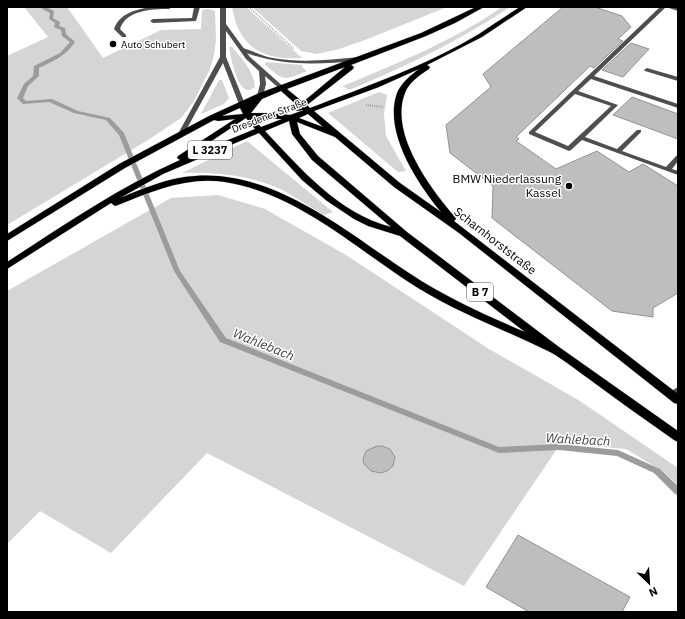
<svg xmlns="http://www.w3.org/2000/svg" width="685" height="619" viewBox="0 0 685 619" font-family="'IBM Plex Sans',sans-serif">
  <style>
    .green { fill: #d5d5d5 }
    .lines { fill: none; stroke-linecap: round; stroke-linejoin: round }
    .stream { fill: #9c9c9c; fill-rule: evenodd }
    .building { fill: #bebebe; stroke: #929292 }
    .primary-casing { stroke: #dbdbdb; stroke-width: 1 }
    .path { stroke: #707070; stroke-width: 2; stroke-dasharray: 0.5 1.5; stroke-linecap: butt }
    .service { fill: #4e4e4e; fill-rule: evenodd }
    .minor { fill: #4e4e4e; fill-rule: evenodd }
    .primary { fill: #000; fill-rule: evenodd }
    .poi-dot { fill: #000; stroke: #fff; stroke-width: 1.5 }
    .labels { text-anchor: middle; stroke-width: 3; stroke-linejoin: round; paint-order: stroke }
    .far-poi-label { font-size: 10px; fill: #000; stroke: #fff; text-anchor: start }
    .far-street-label { font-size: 10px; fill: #000; stroke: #fff }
    .shield { fill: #fff; stroke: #4c4c4c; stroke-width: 1 }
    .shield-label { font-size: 11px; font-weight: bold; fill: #000 }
    .poi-label { font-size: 12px; fill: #000; stroke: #fff; text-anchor: end }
    .street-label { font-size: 12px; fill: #000; stroke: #fff }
    .water-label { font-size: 13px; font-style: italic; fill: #3d3d3d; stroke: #fff }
  </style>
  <rect width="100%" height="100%" fill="#fff"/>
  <!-- green -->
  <path class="green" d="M24 7H67L103 58 161 30 201 29 202 10 208 9 215 11 216 40 214 55 210 69 194 101 181 118 148 140 7 225V56L48 37Z
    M232 7H246L302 58C262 60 239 48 232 7Z
    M252 7H447L365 40 339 49 317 54 301 51Z
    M502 7H510C459 41 405 67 349 90L343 86C398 63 453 41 502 7Z
    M229 47H232C242 59 254 71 255 87 238 102 231 57 229 47Z
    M266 62 302 65 303 68 307 71C283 81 285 81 265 65Z
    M219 80H222L229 98 224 104 201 114Z
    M379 92 387 95 384 114 386 136 406 171 398 172 328 113Z
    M247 141 333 212 324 215C310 207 296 197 282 190 250 175 217 172 182 173Z
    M218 195 265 209 346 255 489 349 580 401 678 468V485L664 472 626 449 561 443 464 586 207 453 111 553 40 511 7 544V291L171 198Z"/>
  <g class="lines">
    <!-- stream -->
    <path class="stream" d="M42 7H46L54 11 53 18 60 22 59 26 65 28 66 34 75 42C66 56 53 61 39 68V76L28 86 23 98 26 101 52 99 78 111 110 118 124 133 180 271 226 338 499 447 559 444 618 450 660 469 678 486V495L675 494 654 473 617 456 559 450 499 453 220 342 174 271 119 135 106 120 74 113 49 102 23 104 17 98 24 84 33 76 34 66 60 53 70 42 62 36 61 30 54 27 55 23 49 19 50 13 42 9Z"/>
  </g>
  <!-- building -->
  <path class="building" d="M563 7H595L622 16 631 27 618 39 623 41 594 68 590 66 516 137 519 139 516 141 556 169 597 151 629 172 643 164 678 186V293L653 308V317L612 311 492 218 493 186 450 153 446 125 491 87 483 74Z
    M631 43 649 49 623 77 602 70Z
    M632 97 678 114V139L613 115Z
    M377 446H382L390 449 395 457 393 466 387 471 381 473 371 471 364 464 363 460 366 451Z
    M518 535 630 597 622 612H529L486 587Z"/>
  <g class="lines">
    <!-- primary casing -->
    <g class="primary-casing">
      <path id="primary" d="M476 7H484L455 23 426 36 351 65 354 67 353 69 307 105 310 108C367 86 426 66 479 34 492 25 506 16 520 7H527L482 37 427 65 430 67 429 69C420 75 409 82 405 93 389 133 430 188 455 217L456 219 454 221 678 394V404L674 403 459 233 394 187 335 137 297 122 300 134 318 156 407 232 559 347 678 431V442L674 440C646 420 617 400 589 379 576 370 563 359 550 352 506 330 460 314 418 288 357 250 299 194 225 182 188 176 152 191 118 205L115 206 111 203 7 269V262C63 226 119 187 180 160L177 158 178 156 235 119 218 121 214 120 125 168 7 241V234L119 164 209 116 257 94 421 33ZM345 67 303 102 287 89ZM419 69C411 75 401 83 397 93 383 132 418 184 441 212L400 183 314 111 379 87ZM281 91 298 106 295 109 296 111 304 110 290 115 269 113H251L262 99ZM240 108 243 114 222 116ZM308 114 323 127 299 118ZM246 118 255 129 189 156ZM253 118 282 119 261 127ZM289 121 292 134 312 160 391 227C338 213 301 169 265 131ZM259 133 302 180 327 201 354 219 368 226 400 236 525 332C485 315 445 297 409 273 346 232 275 170 195 176 170 177 144 188 120 198L163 174Z"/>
    </g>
    <!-- path -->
    <path class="path" d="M249 7 294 49
      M366 105 383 107"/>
    <!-- service -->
    <path class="service" d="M150 7H172L169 9C152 9 126 10 120 29L126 35V37H122L114 29C120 13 135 10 150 7Z
      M194 7H200L196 21 153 23 150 21 153 19 192 18Z
      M660 7H666L594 76 678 104V108L591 79 578 91 618 105 585 137 617 149 637 130H641V132L622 151 666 167 676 156 678 155V161L672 169 678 171V175L582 140 571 150 569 151 529 134V132ZM575 94 611 106 568 146 535 132Z
      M243 48C253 51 262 56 273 58 301 63 330 60 359 57L362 59 359 61C317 64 281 67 241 51L240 50Z
      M647 68 678 77V81L645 71 644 70Z"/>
    <!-- minor -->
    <path class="minor" d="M220 7H226V24L250 57 286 89 285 90H281L265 76 266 84 263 96 262 97H258L257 96 260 84 259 71 246 59 226 31V57L245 104 242 106 239 104 223 63 185 132 182 134 180 133 179 132 220 57Z
      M668 7H678V11L669 8Z
      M678 387V395L671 398 668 397 667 395 668 393Z"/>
    <!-- primary -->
    <use href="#primary" class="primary"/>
  </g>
  <!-- markers -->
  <g class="poi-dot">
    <circle cx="113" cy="44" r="4"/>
    <circle cx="569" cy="186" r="4"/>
  </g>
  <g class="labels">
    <!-- far-poi labels -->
    <g class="far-poi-label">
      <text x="121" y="48">Auto Schubert</text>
    </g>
    <!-- far-street labels -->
    <g class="far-street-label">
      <text transform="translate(269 115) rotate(-21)" y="4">Dresdener Straße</text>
    </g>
    <!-- shield labels -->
    <g class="shield">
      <rect x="188" y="141" width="44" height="18" rx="3"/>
      <rect x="467" y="283" width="26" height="18" rx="3"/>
    </g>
    <g class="shield-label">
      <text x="210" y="154">L 3237</text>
      <text x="480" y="296">B 7</text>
    </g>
    <!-- poi labels -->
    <g class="poi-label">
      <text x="561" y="183">BMW Niederlassung<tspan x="561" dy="14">Kassel</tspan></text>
    </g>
    <!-- street labels -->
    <g class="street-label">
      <text transform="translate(495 241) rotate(38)" y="4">Scharnhorststraße</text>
    </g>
    <!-- water labels -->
    <g class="water-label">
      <text transform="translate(264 344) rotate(22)" y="5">Wahlebach</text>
      <text transform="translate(578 439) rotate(3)" y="5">Wahlebach</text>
    </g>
  </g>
  <!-- border -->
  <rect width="685" height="619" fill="none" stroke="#000000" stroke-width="16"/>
  <!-- north arrow -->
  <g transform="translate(649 583) rotate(155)" stroke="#ffffff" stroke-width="3" paint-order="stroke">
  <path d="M0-3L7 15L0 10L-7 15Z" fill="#000000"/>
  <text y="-6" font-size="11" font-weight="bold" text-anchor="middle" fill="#000000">N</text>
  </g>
</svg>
